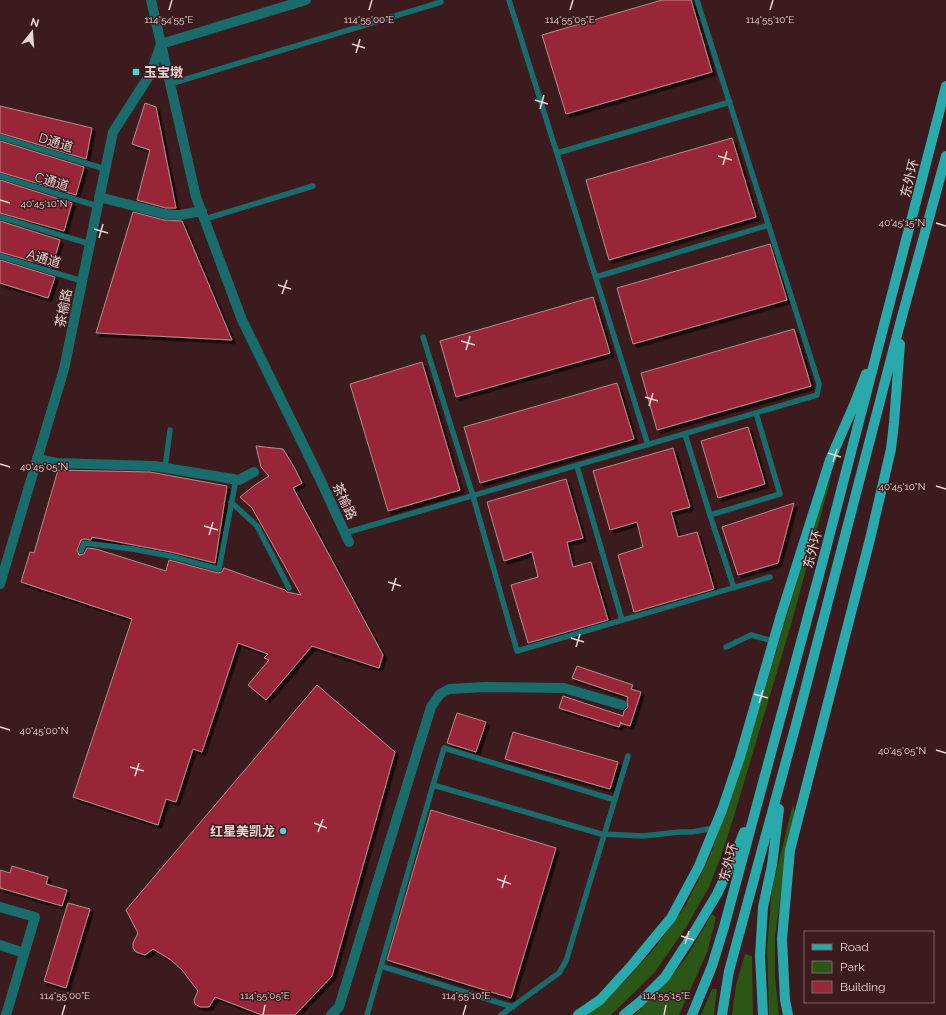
<svg xmlns="http://www.w3.org/2000/svg" width="946" height="1015" viewBox="0 0 946 1015" font-family="Raleway,'Noto Sans SC',sans-serif">
  <style>
    .green { fill: #2b5616 }
    .building { fill: #982839; stroke: #b58b8c; filter: url(#shadow) }
    .lines { fill: none; stroke-linecap: round; stroke-linejoin: round }
    .service { stroke: #196b6c; stroke-width: 5.5 }
    .minor { stroke: #196b6c; stroke-width: 10 }
    .tertiary { stroke: #196b6c; stroke-width: 10 }
    .primary { stroke: #29a9ac; stroke-width: 10 }
    .ticks { fill: none; stroke: #ecd5d5; stroke-width: 1.5 }
    .poi-dot { fill: #52cdcf; stroke: #3b1b1d; stroke-width: 1.5 }
    .labels { text-anchor: middle; stroke-width: 3; stroke-linejoin: round; paint-order: stroke }
    .poi-label { font-size: 13px; font-weight: bold; fill: #ecd5d5; stroke: #3b1b1d; text-anchor: start }
    .street-label { font-size: 13px; fill: #ecd5d5; stroke: #3b1b1d }
    .ticks-label { font-size: 10px; text-anchor: middle; fill: #ecd5d5; stroke: #3b1b1d; stroke-width: 3; stroke-linejoin: round; paint-order: stroke }
  </style>
  <defs>
    <filter id="shadow"><feDropShadow dx="3.5" dy="3.5" stdDeviation="0" flood-color="#0009"/></filter>
  </defs>
  <rect width="100%" height="100%" fill="#3b1b1d"/>
  <!-- green -->
  <path class="green" d="M831 478 790 628 734 816 721 856 709 887 685 929 654 973 611 1015H586L624 982 654 949 686 905 709 858 738 779 824 491Z
    M793 804 795 815 789 837 775 936V978L779 1015H769L767 949 772 889Z
    M712 914 716 917 708 950 679 1015H634L659 991 686 958Z
    M745 954 752 956 753 1015H732L736 985Z
    M712 989H717L714 1015H701Z"/>
  <!-- building -->
  <path class="building" d="M662 0H691L712 72 566 114 542 35Z
    M145 103 156 107 176 208H166L137 200 150 150 132 144Z
    M0 106 92 128 86 159 0 133Z
    M732 138 756 217 609 260 586 180Z
    M0 141 84 167 76 195 0 172Z
    M0 180 72 203 64 231 0 213Z
    M133 212 164 220 182 221 232 340 96 333Z
    M0 221 60 240 52 267 0 252Z
    M770 244 787 300 633 344 617 288Z
    M0 260 55 277 48 298 0 283Z
    M593 297 610 353 456 397 440 341Z
    M794 329 811 386 657 430 641 373Z
    M422 362 460 490 388 511 350 384Z
    M617 383 634 439 480 483 464 427Z
    M748 427 765 484 718 498 701 441Z
    M256 446 283 449 294 467 302 483 293 488 383 655 379 668 312 646 266 700 248 685 269 660 264 658 268 654 238 643 202 752 193 749 176 802 166 799 158 825 73 797 132 619 21 582 30 552 34 553 58 470 150 472 227 486 215 563 171 552 92 537 91 540 84 539 81 540 77 550 79 555 84 554 87 548 96 549 166 571 169 560 218 573 222 572 224 568 285 590 287 592 301 595 252 508 240 497 255 485 269 476 261 467Z
    M673 448 690 507 671 512 675 526 678 537 697 532 714 589 634 612 618 555 643 547 637 522 610 530 593 471Z
    M566 479 583 538 567 542 571 559 573 567 591 562 608 620 528 643 511 585 538 577 532 552 504 561 487 502Z
    M794 503 778 563 738 575 722 527Z
    M577 666 633 685 631 689 641 692 630 726 620 723 621 722 619 727 559 708 563 696 623 716 624 711 628 707 627 701 628 697 572 678Z
    M317 685 395 752 332 976 295 1015H262L215 997 209 1007H200L195 1004 194 1000 198 991 182 970 171 960 153 949 145 955 136 952 133 948V943L138 933 126 910Z
    M457 713 486 722 476 752 447 743Z
    M513 732 618 762 610 789 505 759Z
    M431 810 556 848 511 998 387 960Z
    M12 866 48 877 46 884 67 890 62 906 0 888V870L10 873Z
    M68 903 90 909 66 988 44 981Z"/>
  <g class="lines">
    <!-- service -->
    <path class="service" d="M509 0 648 445
      M170 84 441 2
      M0 137 105 169
      M557 153 730 102
      M0 176 97 206
      M0 217 90 244
      M205 219 313 186
      M0 256 82 281
      M596 277 769 225
      M423 337 473 496 517 651 770 577
      M685 434 710 515 734 588
      M577 466 622 620
      M165 468 170 430
      M231 502 257 526 289 588
      M710 515 780 494 756 413
      M345 533 817 395 819 384 697 0
      M81 551 84 543 133 549 170 556 219 569 236 479
      M726 647 751 635 773 641
      M433 785 444 748 615 800
      M381 966 513 1007
      M367 1015 433 785 601 834 643 836 679 832H692L714 828
      M501 1015 559 973 566 961 628 756"/>
    <!-- minor -->
    <path class="minor" d="M306 0 161 44 196 197 242 320 320 479 349 542
      M99 197 165 214 180 215 202 211
      M37 459 57 463 154 466 239 480 254 472
      M431 707 440 694 449 689 485 687 564 688 622 705
      M0 907 35 917 6 1015
      M0 945 24 953"/>
    <!-- tertiary -->
    <path class="tertiary" d="M0 584 64 369 113 132 151 73 161 44 151 0
      M331 1015 339 1007 431 707"/>
    <!-- primary -->
    <path class="primary" d="M578 1015 600 1000 632 965 671 918 699 866 722 810 740 757 781 615 830 460 854 405 866 374
      M624 1015 640 1002 665 977 693 934 717 894 733 860 744 832
      M692 1015 712 966 724 927 822 564 946 86
      M722 1015 729 971 798 717 901 320 946 156
      M763 1015 760 956 763 907 772 865 779 809
      M788 1015 785 1000 782 939 790 850 870 539 891 449 894 423 900 344"/>
  </g>
  <!-- ticks -->
  <path class="ticks" d="M169 10 172 0M369 10 372 0M570 10 573 0M770 10 773 0M352 44 365 48M356 53 360 39M535 100 548 104M540 109 544 95M718 156 732 160M723 165 727 151M0 200 10 203M936 223 946 226M94 229 108 233M99 238 103 224M278 285 291 289M282 294 287 280M461 341 475 345M466 350 470 336M645 397 658 401M649 406 653 393M828 453 841 457M833 462 837 449M0 464 10 467M936 486 946 489M204 526 218 530M209 535 213 522M388 582 401 586M392 591 396 578M571 638 584 642M576 647 580 634M754 694 768 698M759 703 763 690M0 727 10 730M936 750 946 753M130 767 144 771M135 776 139 763M314 823 327 828M318 832 323 819M497 879 511 884M502 888 506 875M681 936 694 940M685 944 689 931M62 1015 65 1005M263 1015 265 1005M463 1015 466 1005M664 1015 666 1005"/>
  <!-- markers -->
  <g class="poi-dot">
    <rect x="132" y="68" width="8" height="8" rx="2"/>
    <circle cx="283" cy="831" r="4"/>
  </g>
  <g class="labels">
    <!-- poi labels -->
    <g class="poi-label">
      <text x="144" y="77">玉宝墩</text>
      <text x="275" y="836" text-anchor="end">红星美凯龙</text>
    </g>
    <!-- street labels -->
    <g class="street-label">
      <text transform="translate(56 142) rotate(17)" y="5">D通道</text>
      <text transform="translate(909 178) rotate(-76)" y="5">东外环</text>
      <text transform="translate(52 181) rotate(17)" y="5">C通道</text>
      <text transform="translate(44 258) rotate(17)" y="5">A通道</text>
      <text transform="translate(63 308) rotate(-79)" y="5">茶榆路</text>
      <text transform="translate(345 501) rotate(65)" y="5">茶榆路</text>
      <text transform="translate(812 549) rotate(-75)" y="5">东外环</text>
      <text transform="translate(728 862) rotate(-75)" y="5">东外环</text>
    </g>
  </g>
  <g class="ticks-label">
    <text x="169" y="23">114°54'55"E</text>
    <text x="369" y="23">114°55'00"E</text>
    <text x="570" y="23">114°55'05"E</text>
    <text x="770" y="23">114°55'10"E</text>
    <text x="44" y="207">40°45'10"N</text>
    <text x="902" y="226">40°45'15"N</text>
    <text x="44" y="470">40°45'05"N</text>
    <text x="902" y="490">40°45'10"N</text>
    <text x="44" y="734">40°45'00"N</text>
    <text x="902" y="754">40°45'05"N</text>
    <text x="65" y="999">114°55'00"E</text>
    <text x="265" y="999">114°55'05"E</text>
    <text x="466" y="999">114°55'10"E</text>
    <text x="666" y="999">114°55'15"E</text>
  </g>
  <!-- legend -->
  <rect x="804" y="931" width="130" height="72" fill="#3b1b1d" stroke="#826567"/>
  <rect x="812" y="944" width="20" height="6" fill="#29a9ac" stroke="#826567"/>
  <text x="840" y="951" font-size="12" fill="#ecd5d5">Road</text>
  <rect x="812" y="961" width="20" height="12" fill="#2b5616" stroke="#826567"/>
  <text x="840" y="971" font-size="12" fill="#ecd5d5">Park</text>
  <rect x="812" y="981" width="20" height="12" fill="#982839" stroke="#826567"/>
  <text x="840" y="991" font-size="12" fill="#ecd5d5">Building</text>
  <!-- north arrow -->
  <g transform="translate(32 32) rotate(17)" stroke="#3b1b1d" stroke-width="3" paint-order="stroke">
  <path d="M0-3L7 15L0 10L-7 15Z" fill="#ecd5d5"/>
  <text y="-6" font-size="11" font-weight="bold" text-anchor="middle" fill="#ecd5d5">N</text>
  </g>
</svg>
